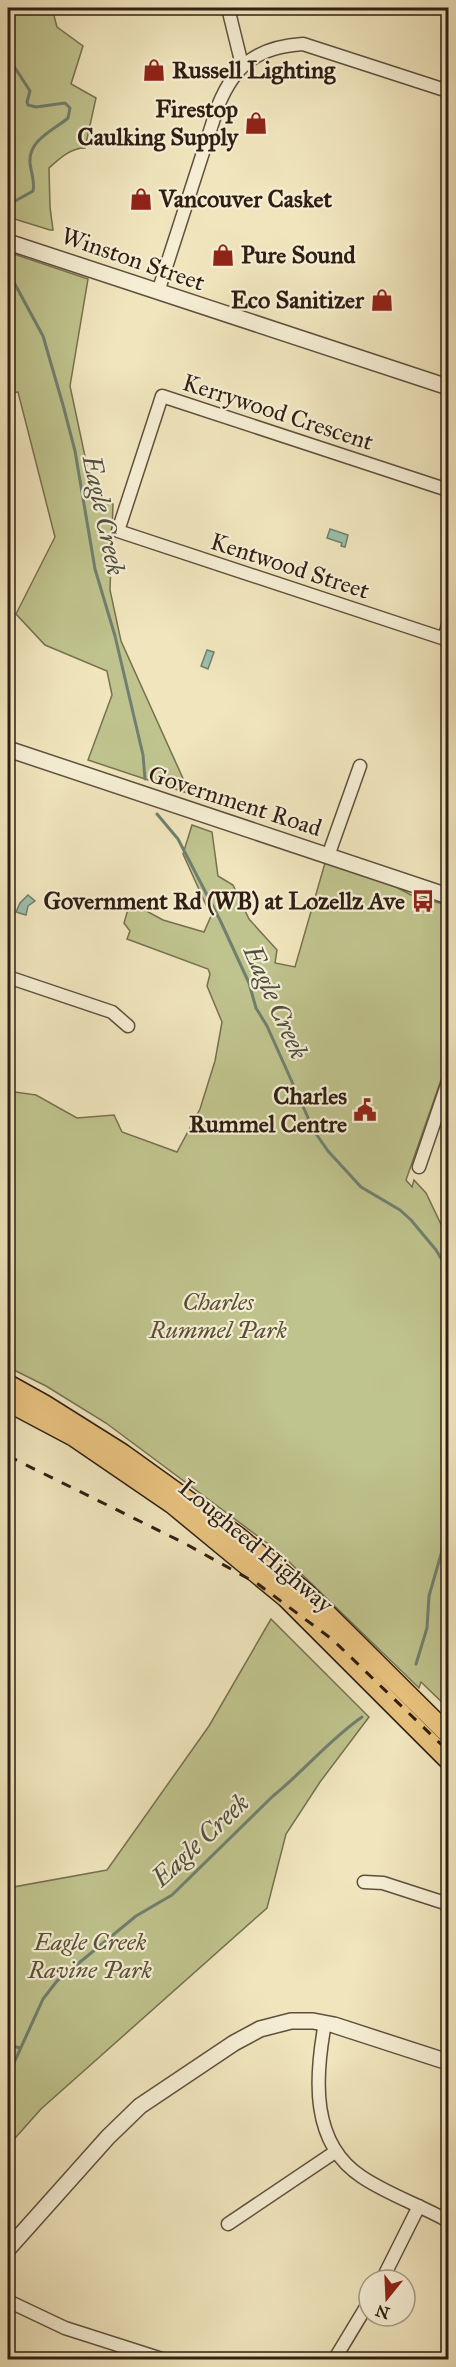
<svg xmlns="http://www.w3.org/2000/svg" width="456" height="2367" viewBox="0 0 456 2367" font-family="'IM FELL Great Primer',serif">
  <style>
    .green { fill: #bfc38d; stroke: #777050; stroke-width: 1.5 }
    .water { fill: #9bc0ac; stroke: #707f6f; stroke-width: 1.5 }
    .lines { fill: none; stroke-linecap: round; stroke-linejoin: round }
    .stream { stroke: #707f6f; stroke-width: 3 }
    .minor-casing { stroke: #5f503e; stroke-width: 15 }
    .tertiary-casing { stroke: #5f503e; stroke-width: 18 }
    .primary-casing { stroke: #2f1e13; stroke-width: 21 }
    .minor { stroke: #f5eed4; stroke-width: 12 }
    .tertiary { stroke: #f5eed4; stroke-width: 15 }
    .primary { stroke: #e8c27e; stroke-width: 18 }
    .rail { stroke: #2f1e13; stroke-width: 3; stroke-dasharray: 10 10; stroke-linecap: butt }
    .labels { text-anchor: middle; stroke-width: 4.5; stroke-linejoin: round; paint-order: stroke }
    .poi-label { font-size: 24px; font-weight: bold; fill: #2f1e13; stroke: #f5eed4; text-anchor: end }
    .street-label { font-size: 24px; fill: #2f1e13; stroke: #f5eed4 }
    .park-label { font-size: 24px; font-style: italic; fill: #5a5038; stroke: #f5eed4 }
    .water-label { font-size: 26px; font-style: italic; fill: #4f4f41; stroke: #f5eed4 }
  </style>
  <rect width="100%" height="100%" fill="#f0e5bd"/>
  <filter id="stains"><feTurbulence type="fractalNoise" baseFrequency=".00333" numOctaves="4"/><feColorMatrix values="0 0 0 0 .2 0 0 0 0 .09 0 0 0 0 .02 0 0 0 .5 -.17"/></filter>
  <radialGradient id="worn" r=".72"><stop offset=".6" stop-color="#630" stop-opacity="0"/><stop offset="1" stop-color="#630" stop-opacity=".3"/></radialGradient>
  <!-- green -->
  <path class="green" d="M8 8H52L57 27 83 46 71 84 96 98 85 148C70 148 59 159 49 168L50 207 53 230H50L8 217Z
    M8 252 88 279 70 386 93 494 113 504 110 590 121 641 190 794 88 760 112 695 107 671 45 645 16 614 55 537 18 392 8 393Z
    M192 825 212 832 218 876 233 885 249 919 277 950 275 963 295 967 325 863 394 886 415 897 448 905V1060L406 1180 412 1187 414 1180 426 1193 448 1239V1567L443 1591 448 1637 446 1706 421 1682 419 1688 279 1552 106 1423 46 1386 8 1367V1091L36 1095 77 1118 114 1115 122 1132 177 1152 200 1109 215 1061 222 1022 207 986 210 974 208 969 127 939 130 931 124 923 130 902 163 920 204 932 211 916 183 854Z
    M271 1619 369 1717 320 1782 286 1834 267 1908 41 2109 8 2146V1888L107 1870 209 1726Z"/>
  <!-- water -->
  <path class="water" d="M330 529 348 535 345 547 341 546 342 543 327 538Z
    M207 650 214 652 208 669 201 666Z
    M28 895 35 901 28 906 26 915 16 912 20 903Z"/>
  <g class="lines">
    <!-- stream -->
    <path class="stream" d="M8 57 30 91 27 102 28 105 36 107 65 103 70 108 68 118C54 130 28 140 30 163 31 172 35 182 33 191L8 205
      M8 265 10 275 43 336 63 405 75 451 95 569 115 636 143 755 145 779
      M157 814 178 839 220 920 249 983 256 1008 267 1026 314 1131 328 1151 361 1187 400 1210 411 1220 436 1250 448 1270
      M416 1664 427 1628 429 1596 448 1530
      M9 2045 20 2048
      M8 2076 43 1999 57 1981 136 1916 172 1895 273 1796C304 1771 329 1740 362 1717"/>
    <!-- minor casing -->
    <g class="minor-casing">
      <path id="minor" d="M228 8 242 65
        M158 292 218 106C235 64 258 47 303 44L448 91
        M448 490 162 396 118 531 448 640
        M444 639 448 625
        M328 856 360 766
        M8 977 112 1012 128 1026
        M419 1167 448 1082
        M364 1882 383 1883 448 1904
        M325 2023C315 2077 310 2143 362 2177 389 2195 420 2205 448 2221
        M228 2224 335 2152
        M382 2280 419 2206
        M8 2301 65 2328 165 2360
        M334 2360 369 2302"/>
    </g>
    <!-- tertiary casing -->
    <g class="tertiary-casing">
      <path id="tertiary" d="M8 242 448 387
        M8 749 448 896
        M8 2249 108 2137 140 2106 234 2043 260 2029 291 2021H313L334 2025 448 2062"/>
    </g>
    <!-- primary casing -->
    <g class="primary-casing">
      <path id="primary" d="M8 1384 44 1404 122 1453 239 1537 305 1592 448 1734
        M8 1402 74 1437 172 1504 286 1598 448 1760"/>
    </g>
    <!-- minor -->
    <use href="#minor" class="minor"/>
    <!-- tertiary -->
    <use href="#tertiary" class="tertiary"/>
    <!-- primary -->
    <use href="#primary" class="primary"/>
    <!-- rail -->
    <path class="rail" d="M8 1456 184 1543 258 1584 333 1640 448 1751"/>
  </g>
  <!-- icons -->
  <defs>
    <g id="shop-bare" transform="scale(1.8)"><path d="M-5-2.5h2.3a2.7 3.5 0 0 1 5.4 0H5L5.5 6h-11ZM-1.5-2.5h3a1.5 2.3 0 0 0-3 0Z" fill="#8f2418" stroke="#f5eed4" stroke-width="2.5" paint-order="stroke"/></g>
    <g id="bus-bare" transform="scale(1.8)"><path d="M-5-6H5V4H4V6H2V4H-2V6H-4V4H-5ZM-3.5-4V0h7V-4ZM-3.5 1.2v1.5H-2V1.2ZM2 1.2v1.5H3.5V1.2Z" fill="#8f2418" stroke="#f5eed4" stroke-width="2.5" paint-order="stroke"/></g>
    <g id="civic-bare" transform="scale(1.8)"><path d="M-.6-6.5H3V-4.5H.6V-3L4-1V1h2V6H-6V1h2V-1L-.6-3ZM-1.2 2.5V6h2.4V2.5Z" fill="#8f2418" stroke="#f5eed4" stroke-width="2.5" paint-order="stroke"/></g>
  </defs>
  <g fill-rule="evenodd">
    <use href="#shop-bare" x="154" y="70"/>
    <use href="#shop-bare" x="256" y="123"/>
    <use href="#shop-bare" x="141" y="199"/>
    <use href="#shop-bare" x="223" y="255"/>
    <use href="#shop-bare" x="382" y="300"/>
    <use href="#bus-bare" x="423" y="901"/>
    <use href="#civic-bare" x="365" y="1110"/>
  </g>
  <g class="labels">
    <!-- poi labels -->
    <g class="poi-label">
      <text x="172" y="78" text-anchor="start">Russell Lighting</text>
      <text x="238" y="117">Firestop<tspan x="238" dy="28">Caulking Supply</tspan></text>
      <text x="159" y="207" text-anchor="start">Vancouver Casket</text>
      <text x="241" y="263" text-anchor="start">Pure Sound</text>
      <text x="364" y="308">Eco Sanitizer</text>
      <text x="405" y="909">Government Rd (WB) at Lozellz Ave</text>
      <text x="347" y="1104">Charles<tspan x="347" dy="28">Rummel Centre</tspan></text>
    </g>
    <!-- street labels -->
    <g class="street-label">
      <text transform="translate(133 259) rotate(19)" y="8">Winston Street</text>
      <text transform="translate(278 412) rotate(18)" y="8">Kerrywood Crescent</text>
      <text transform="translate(290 566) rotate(18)" y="8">Kentwood Street</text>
      <text transform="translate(235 801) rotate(18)" y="8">Government Road</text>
      <text transform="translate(256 1546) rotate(40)" y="8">Lougheed Highway</text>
    </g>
    <!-- park labels -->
    <g class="park-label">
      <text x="218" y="1310">Charles<tspan x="218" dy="28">Rummel Park</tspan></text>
      <text x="90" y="1950">Eagle Creek<tspan x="90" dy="28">Ravine Park</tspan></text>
    </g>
    <!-- water labels -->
    <g class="water-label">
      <text transform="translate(104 515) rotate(78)" y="9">Eagle Creek</text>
      <text transform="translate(276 1002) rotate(66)" y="9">Eagle Creek</text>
      <text transform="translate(200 1840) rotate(-43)" y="9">Eagle Creek</text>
    </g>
  </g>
  <!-- margin -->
  <rect width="456" height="2367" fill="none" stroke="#f0e5bd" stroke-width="30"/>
  <rect x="9" y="9" width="438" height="2349" fill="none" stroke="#2f1e13" stroke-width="3"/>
  <rect x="15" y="15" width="426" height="2337" fill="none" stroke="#2f1e13" stroke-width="1.5"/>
  <!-- north arrow -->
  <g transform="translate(387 2298) rotate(198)"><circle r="28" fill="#f5eed4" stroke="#a69b87" stroke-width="1.5"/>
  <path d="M0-4.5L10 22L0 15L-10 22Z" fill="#8f2418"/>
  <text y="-9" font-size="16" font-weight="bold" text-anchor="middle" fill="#2f1e13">N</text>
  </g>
  <rect width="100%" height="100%" filter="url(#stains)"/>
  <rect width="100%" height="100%" fill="url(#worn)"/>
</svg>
